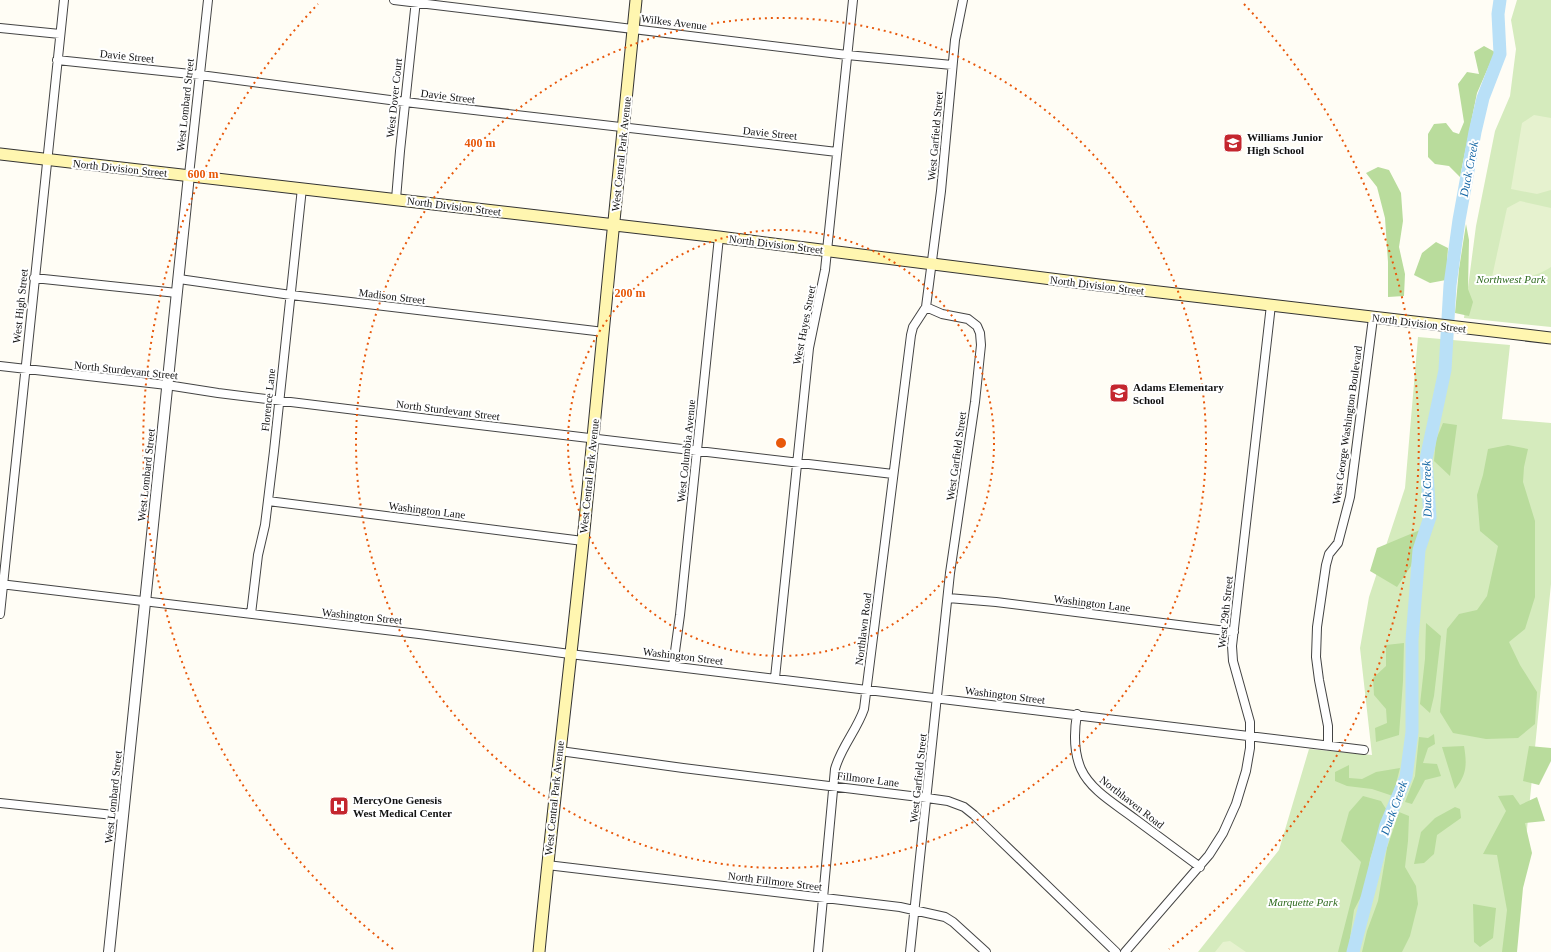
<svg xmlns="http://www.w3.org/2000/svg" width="1551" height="952" viewBox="0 0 1551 952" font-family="'Times New Roman',serif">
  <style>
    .green { fill: #d5ebbd }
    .forest { fill: #b9dc9c }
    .pitch { fill: #e6f2cf }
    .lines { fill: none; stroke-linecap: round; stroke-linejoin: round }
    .river { stroke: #b9e0f7; stroke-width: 13 }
    .minor-casing { stroke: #444; stroke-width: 10 }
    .tertiary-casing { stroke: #444; stroke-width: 12 }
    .secondary-casing { stroke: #333; stroke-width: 13 }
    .minor { stroke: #fff; stroke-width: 8 }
    .tertiary { stroke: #fff; stroke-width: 10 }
    .secondary { stroke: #fff6b0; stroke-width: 11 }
    .ring { fill: none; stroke: #e8590c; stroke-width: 2; stroke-dasharray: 2 4 }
    .labels { text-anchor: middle; stroke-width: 4; stroke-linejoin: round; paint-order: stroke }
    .street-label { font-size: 11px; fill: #111; stroke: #fff }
    .poi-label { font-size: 11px; font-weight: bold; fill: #111; stroke: #fff; text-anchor: start }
    .park-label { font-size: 11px; font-style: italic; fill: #2f6b1f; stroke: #fff }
    .water-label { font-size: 12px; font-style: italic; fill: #1768a6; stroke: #fff }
    .centre { fill: #e8590c; stroke: #fff; stroke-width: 2 }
    .ring-label { font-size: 12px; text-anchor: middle; font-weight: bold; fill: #e8590c; stroke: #fff; stroke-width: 4; stroke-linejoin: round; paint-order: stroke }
  </style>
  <rect width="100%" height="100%" fill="#fffdf5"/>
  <!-- green -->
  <path class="green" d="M1517 0H1551V327L1464 318 1476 226 1495 131 1510 96 1516 49 1511 20Z
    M1418 337 1510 345 1502 419 1551 423V584L1515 952H1198L1279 850 1309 749 1372 755 1360 648 1369 597 1405 488Z"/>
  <!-- forest -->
  <path class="forest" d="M1484 46 1495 52 1477 93 1460 177 1449 166 1435 164 1428 157V134L1434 124 1446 123 1453 132 1459 134 1464 122 1458 84 1467 72 1479 74 1474 52Z
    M1378 167 1389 170 1401 193 1403 221 1399 247 1405 274 1404 296 1388 297V262L1385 218 1377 187 1366 173Z
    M1466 224 1469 240 1468 289 1473 302 1469 316 1455 313 1459 269Z
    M1436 242 1448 248 1446 280 1430 283 1414 275 1422 253Z
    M1443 423 1457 425 1450 476 1434 461 1436 440Z
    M1508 445 1528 449 1524 467 1523 482 1535 521V597L1525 629 1509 642 1520 665 1537 692 1535 724 1518 738 1486 739 1453 733 1440 712 1447 629 1459 614 1477 610 1487 596 1498 546 1480 531 1477 495 1483 475 1488 449Z
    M1420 530 1411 566 1397 587 1370 571 1377 548Z
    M1426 623 1441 636 1434 696 1430 713 1420 704 1425 659Z
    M1404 643 1403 681 1399 735 1376 742 1375 728 1387 723 1386 709 1374 695 1373 678 1386 666V645Z
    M1434 734 1435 744 1428 748 1423 763 1437 764 1441 776 1425 780 1412 804 1405 802 1415 776 1419 737 1428 738Z
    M1464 746C1467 764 1467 775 1455 789L1442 747Z
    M1529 746 1551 748V761L1539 785 1523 781Z
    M1349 765V778L1362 779 1376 772 1400 768 1393 796 1372 789 1347 786 1335 781V772Z
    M1513 795 1520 805 1537 797 1545 821 1525 823 1532 853 1523 888 1517 952H1502L1507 910 1497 855 1483 854 1506 811 1498 796Z
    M1363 796 1381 801 1386 809 1370 859 1366 887 1354 910 1348 952H1338L1361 862 1341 841 1349 812Z
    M1455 807 1460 809 1461 818 1437 835 1434 854 1424 863 1414 864 1421 832 1435 818Z
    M1399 812 1409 816 1408 841 1405 867 1416 886 1418 904 1410 936 1402 952H1362L1367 931 1378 901 1387 848Z
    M1473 904 1496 908 1493 938 1480 947 1474 942Z"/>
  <!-- pitch -->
  <path class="pitch" d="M1534 115 1551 118V190L1537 194 1511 189 1522 123Z
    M1520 201 1551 208V267C1531 280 1515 279 1492 277L1507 208Z
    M1230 941 1246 952H1215L1223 942Z"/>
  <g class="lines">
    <!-- river -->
    <path class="river" d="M1353 952 1386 825 1406 777 1412 732V640L1419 550 1430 517 1426 459 1445 370 1450 285 1459 220 1475 132 1483 98 1500 54 1498 14 1500 0"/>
    <!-- minor casing -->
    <g class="minor-casing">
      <path id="minor" d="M394 0 847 55 952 65
        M0 28 60 34
        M57 60 200 75 405 102 837 152
        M189 175 208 0
        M396 199 400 151 416 0
        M34 278 177 293
        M179 279 291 295 604 332
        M0 366 167 385 218 393 429 419 893 474
        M268 501 583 541
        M0 584 419 634 570 654 1364 750
        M948 598 996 602 1234 632
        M0 614 64 0
        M251 614 258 555 265 525 274 451 302 188
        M673 666 680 615 719 237
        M775 678 809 348 825 270 853 0
        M1077 714C1074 732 1074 753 1081 769 1091 791 1117 805 1135 819 1157 835 1178 851 1200 867
        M1328 745V726L1319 680 1316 657 1317 627 1326 565 1329 554 1338 543 1350 497 1373 318
        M560 751 683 768 927 798 948 801 964 807 974 815 1116 952
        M0 803 123 816
        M547 865 900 907 945 917 953 922 986 952
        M818 952 835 769C841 747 857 730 864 709L911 335 913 327 926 307 941 191 955 40 963 0
        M910 952 950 573 975 402 981 345 980 333 977 326 968 319 942 314 926 307
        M1125 952 1209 855 1223 833 1236 804 1246 771 1250 748V722L1233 661 1232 646 1271 305"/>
    </g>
    <!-- tertiary casing -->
    <g class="tertiary-casing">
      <path id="tertiary" d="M109 952 189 175"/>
    </g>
    <!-- secondary casing -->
    <g class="secondary-casing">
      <path id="secondary" d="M0 154 719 237 1099 285 1551 338
        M539 952C552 815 569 678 583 541 601 361 617 180 636 0"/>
    </g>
    <!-- minor -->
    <use href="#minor" class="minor"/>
    <!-- tertiary -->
    <use href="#tertiary" class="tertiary"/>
    <!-- secondary -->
    <use href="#secondary" class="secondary"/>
  </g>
  <!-- distance rings -->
  <g class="ring">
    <circle cx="781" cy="443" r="213"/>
    <circle cx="781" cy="443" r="425"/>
    <path d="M393 949A638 638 0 0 1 318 4M1244 4A638 638 0 0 1 1169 949"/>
  </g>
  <!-- icons -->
  <defs>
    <g id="school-square" transform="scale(1)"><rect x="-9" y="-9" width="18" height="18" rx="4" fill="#c4262e" stroke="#fff"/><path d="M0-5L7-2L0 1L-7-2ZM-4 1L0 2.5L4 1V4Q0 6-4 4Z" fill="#fff"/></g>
    <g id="hospital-square" transform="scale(1)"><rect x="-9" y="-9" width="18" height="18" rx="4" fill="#c4262e" stroke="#fff"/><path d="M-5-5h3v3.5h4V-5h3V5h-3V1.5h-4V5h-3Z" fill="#fff"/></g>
  </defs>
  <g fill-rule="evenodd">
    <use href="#school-square" x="1233" y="143"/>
    <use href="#school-square" x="1119" y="393"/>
    <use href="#hospital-square" x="339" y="806"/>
  </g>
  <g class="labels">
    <!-- street labels -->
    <g class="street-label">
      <text transform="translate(674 22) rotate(7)" y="4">Wilkes Avenue</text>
      <text transform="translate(127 56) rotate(6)" y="4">Davie Street</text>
      <text transform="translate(448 96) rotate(7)" y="4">Davie Street</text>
      <text transform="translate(394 98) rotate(-84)" y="4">West Dover Court</text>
      <text transform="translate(185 105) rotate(-84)" y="4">West Lombard Street</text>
      <text transform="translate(770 133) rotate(6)" y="4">Davie Street</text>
      <text transform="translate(935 136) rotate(-85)" y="4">West Garfield Street</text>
      <text transform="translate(621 154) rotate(-84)" y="4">West Central Park Avenue</text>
      <text transform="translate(120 168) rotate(6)" y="4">North Division Street</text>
      <text transform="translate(454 206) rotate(7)" y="4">North Division Street</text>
      <text transform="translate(776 244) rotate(7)" y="4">North Division Street</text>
      <text transform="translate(1097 285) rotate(7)" y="4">North Division Street</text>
      <text transform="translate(392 296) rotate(7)" y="4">Madison Street</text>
      <text transform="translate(20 306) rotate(-84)" y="4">West High Street</text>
      <text transform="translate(1419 323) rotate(7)" y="4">North Division Street</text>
      <text transform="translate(804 325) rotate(-79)" y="4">West Hayes Street</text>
      <text transform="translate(126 370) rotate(6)" y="4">North Sturdevant Street</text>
      <text transform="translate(268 400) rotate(-84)" y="4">Florence Lane</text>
      <text transform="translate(448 410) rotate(7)" y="4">North Sturdevant Street</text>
      <text transform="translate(1347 425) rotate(-82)" y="4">West George Washington Boulevard</text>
      <text transform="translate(686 451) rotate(-84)" y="4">West Columbia Avenue</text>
      <text transform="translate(956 456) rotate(-82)" y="4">West Garfield Street</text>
      <text transform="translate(146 475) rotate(-84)" y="4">West Lombard Street</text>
      <text transform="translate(589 476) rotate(-84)" y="4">West Central Park Avenue</text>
      <text transform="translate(427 510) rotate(7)" y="4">Washington Lane</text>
      <text transform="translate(1092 603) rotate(7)" y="4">Washington Lane</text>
      <text transform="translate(1225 612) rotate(-84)" y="4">West 29th Street</text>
      <text transform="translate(362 616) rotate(6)" y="4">Washington Street</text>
      <text transform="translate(863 629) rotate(-83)" y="4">Northlawn Road</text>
      <text transform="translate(683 656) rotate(7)" y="4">Washington Street</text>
      <text transform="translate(1005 695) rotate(7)" y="4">Washington Street</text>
      <text transform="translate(918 778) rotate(-84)" y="4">West Garfield Street</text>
      <text transform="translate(868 779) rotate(7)" y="4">Fillmore Lane</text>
      <text transform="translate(113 797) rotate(-84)" y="4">West Lombard Street</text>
      <text transform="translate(554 798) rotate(-84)" y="4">West Central Park Avenue</text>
      <text transform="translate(1132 802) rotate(38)" y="4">Northhaven Road</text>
      <text transform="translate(775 881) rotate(7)" y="4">North Fillmore Street</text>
    </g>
    <!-- poi labels -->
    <g class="poi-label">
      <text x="1247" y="141">Williams Junior<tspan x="1247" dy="13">High School</tspan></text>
      <text x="1133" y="391">Adams Elementary<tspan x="1133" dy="13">School</tspan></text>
      <text x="353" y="804">MercyOne Genesis<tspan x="353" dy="13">West Medical Center</tspan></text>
    </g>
    <!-- park labels -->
    <g class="park-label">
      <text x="1511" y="283">Northwest Park</text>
      <text x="1303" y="906">Marquette Park</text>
    </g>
    <!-- water labels -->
    <g class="water-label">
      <text transform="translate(1469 169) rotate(-79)" y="4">Duck Creek</text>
      <text transform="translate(1427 489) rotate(-91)" y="4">Duck Creek</text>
      <text transform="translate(1394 808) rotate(-70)" y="4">Duck Creek</text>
    </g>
  </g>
  <circle cx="781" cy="443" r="6" class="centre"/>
  <g class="ring-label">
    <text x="480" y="147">400 m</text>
    <text x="203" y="178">600 m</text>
    <text x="630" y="297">200 m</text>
  </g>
</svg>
